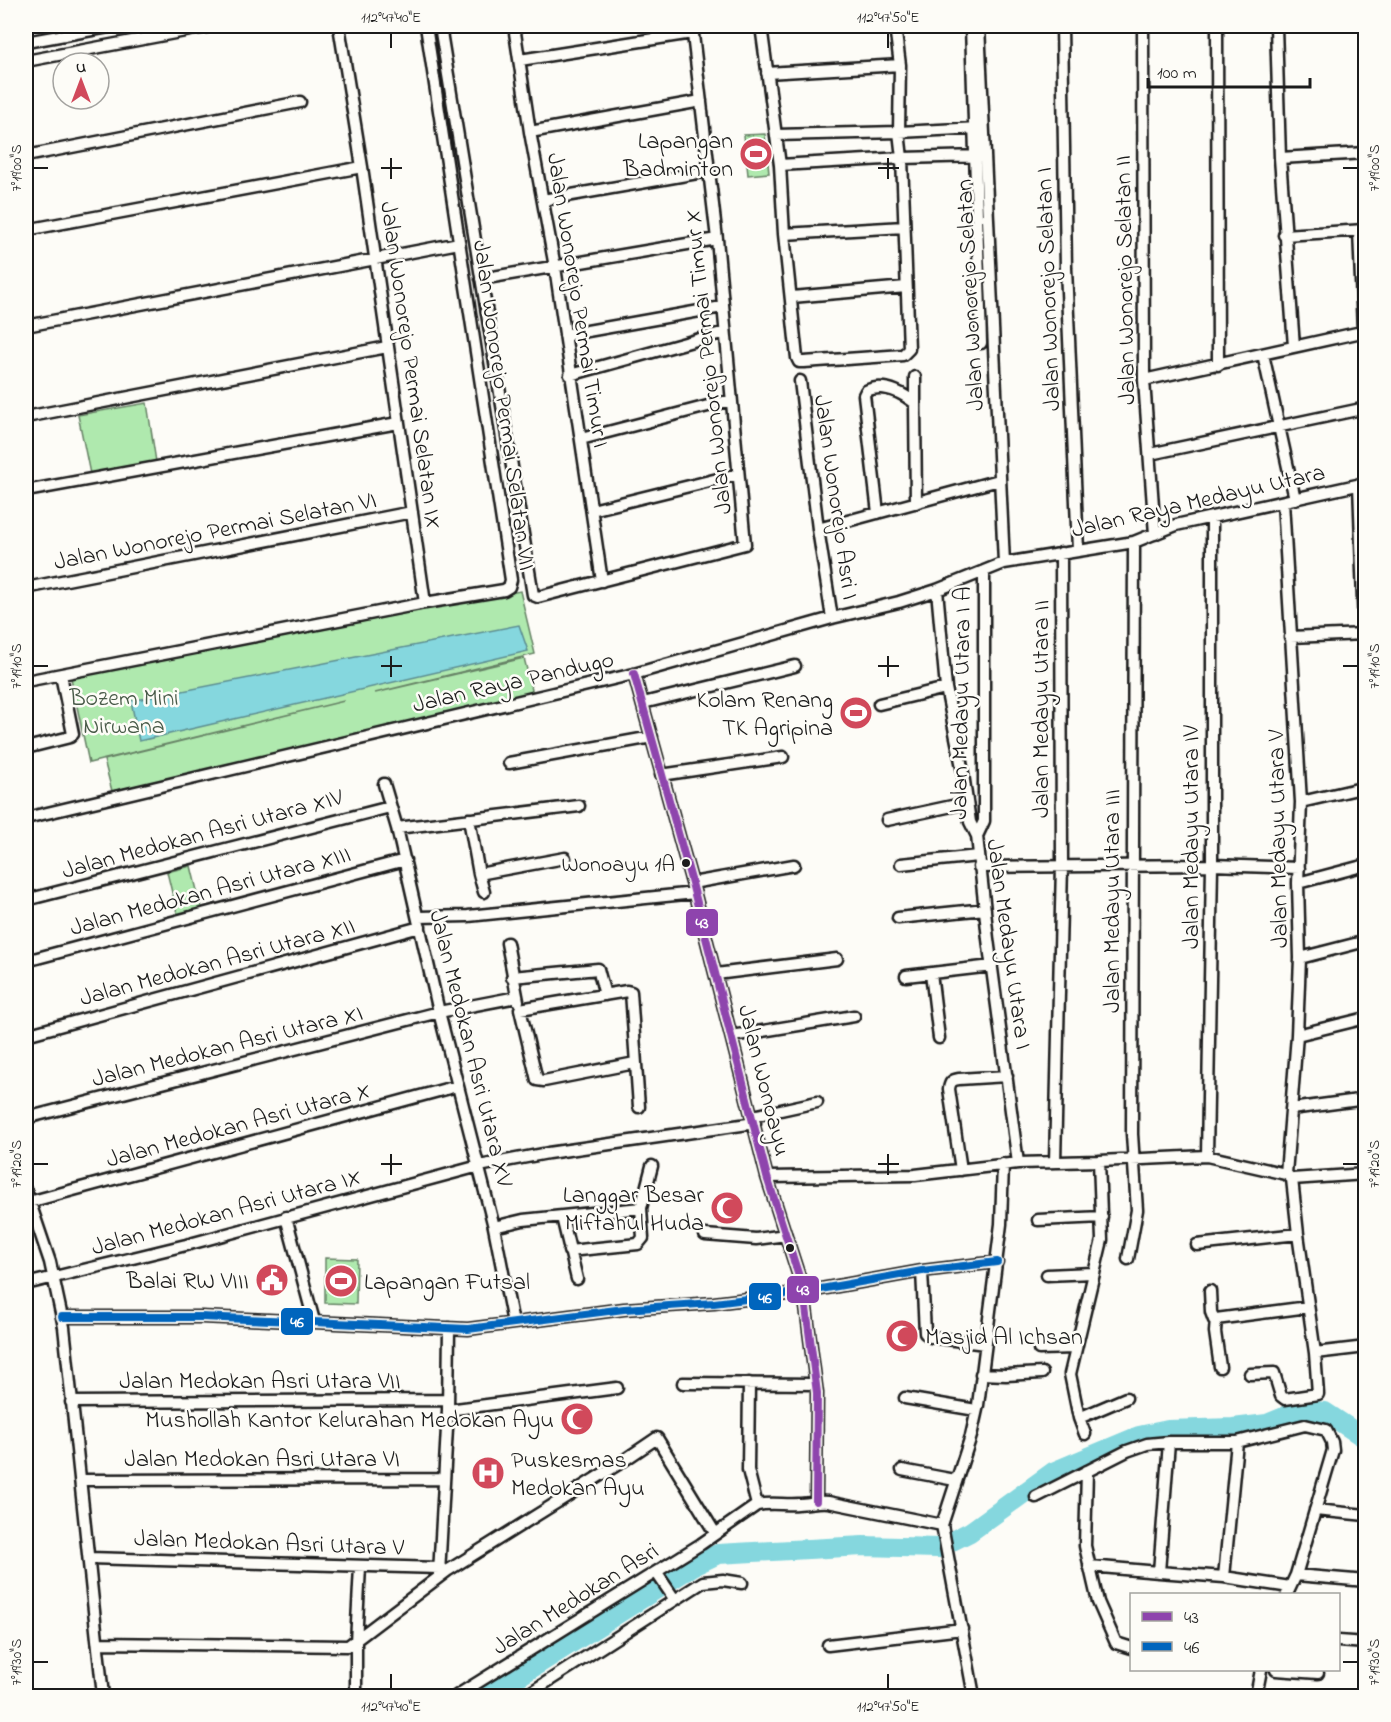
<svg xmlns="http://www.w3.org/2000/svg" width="1391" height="1722" viewBox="0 0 1391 1722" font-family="'Indie Flower',sans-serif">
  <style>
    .green { fill: #afe9ae; stroke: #668265; stroke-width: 1.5 }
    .water { fill: #85d7de; stroke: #5b8c90; stroke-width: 1.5 }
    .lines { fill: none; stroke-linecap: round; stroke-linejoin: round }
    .river { stroke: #85d7de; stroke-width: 20 }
    .minor-casing { stroke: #1c1c1c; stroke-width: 15 }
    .minor { stroke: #fdfcf7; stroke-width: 10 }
    .bus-1-casing { stroke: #fdfcf7; stroke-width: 12 }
    .bus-2-casing { stroke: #fdfcf7; stroke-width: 12 }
    .bus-1 { stroke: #8e44ad; stroke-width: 8 }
    .bus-2 { stroke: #0065bd; stroke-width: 8 }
    .ticks { fill: none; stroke: #1c1c1c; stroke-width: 2 }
    .bus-dot { fill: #1c1c1c; stroke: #fdfcf7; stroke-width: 2 }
    .labels { text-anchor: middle; stroke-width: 5; stroke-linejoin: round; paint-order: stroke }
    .bus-label { font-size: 22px; fill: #1c1c1c; stroke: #fdfcf7; text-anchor: end }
    .poi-label { font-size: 24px; fill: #1c1c1c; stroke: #fdfcf7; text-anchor: end }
    .street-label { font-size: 24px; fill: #1c1c1c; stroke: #fdfcf7 }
    .park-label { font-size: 24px; fill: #485a48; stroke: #fdfcf7 }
    .line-badge { stroke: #fdfcf7; stroke-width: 2 }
    .badge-label { font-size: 16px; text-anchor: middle; font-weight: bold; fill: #fff }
    .neatline { fill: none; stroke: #1c1c1c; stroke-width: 2 }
    .ticks-label { font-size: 15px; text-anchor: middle; fill: #1c1c1c }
  </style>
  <rect width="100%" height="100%" fill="#fdfcf7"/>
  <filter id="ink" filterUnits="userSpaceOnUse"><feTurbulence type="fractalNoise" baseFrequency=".0167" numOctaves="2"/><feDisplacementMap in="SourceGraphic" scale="12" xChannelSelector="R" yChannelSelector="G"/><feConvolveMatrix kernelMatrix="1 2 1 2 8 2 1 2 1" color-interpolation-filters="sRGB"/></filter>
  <g filter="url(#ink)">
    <!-- green -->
    <path class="green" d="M765 134 769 173 748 175 744 135Z
      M147 403 156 462 90 474 78 415Z
      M520 591 535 654 375 693 524 658 534 698 112 791 104 760 344 701 89 763 71 678Z
      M191 866 202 911 178 917 167 872Z
      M325 1258 357 1259 356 1304 325 1303Z"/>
    <!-- water -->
    <path class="water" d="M519 625 528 651 139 741 131 701Z"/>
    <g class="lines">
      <!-- river -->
      <path class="river" d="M488 1696 693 1566 718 1554 863 1546 938 1548 970 1532 1053 1472 1139 1436 1168 1430 1233 1428 1267 1424 1301 1410 1325 1412 1366 1439"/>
      <!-- minor casing -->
      <g class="minor-casing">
        <path id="minor" d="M339 26 362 167 425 603
          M440 26 533 595 538 597 745 544 717 239 692 26
          M514 26 530 132 555 267 602 581
          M761 26 780 165 784 234 797 358 799 362H804L903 355 909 349 902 158 899 132 900 65 895 26
          M971 26 981 343
          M979 26 1004 563
          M1062 26 1066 268 1078 550
          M1143 26 1144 380 1155 534
          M1217 26 1218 365
          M1276 26 1280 158 1294 346
          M26 42 114 26
          M520 60 692 33
          M26 61 212 26
          M767 73 900 65
          M530 132 701 101
          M776 135 899 132 979 128
          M26 156 300 102
          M1280 158 1366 153
          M780 165 902 158 981 156
          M543 200 709 171
          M26 230 362 167
          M1359 230 1363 332
          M784 234 904 227
          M1284 235 1365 230
          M481 279 717 239
          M792 297 906 287
          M26 326 459 243
          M565 335 722 307
          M1263 354 1295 499
          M570 375 725 332
          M915 377V403
          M1144 380 1366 331
          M800 381 818 529 832 618
          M26 417 387 347
          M581 439 731 400
          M1150 454 1366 408
          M1359 484 1366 688
          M26 491 398 423
          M1283 502 1301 802 1298 883 1300 958 1297 1035 1286 1174
          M592 510 738 474
          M878 513 864 395 866 391C883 383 901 392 915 403L916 503
          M818 529 999 480
          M26 588 412 512
          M937 590 946 688 962 767 970 822 977 836 988 939 1018 1163
          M1290 637 1366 634
          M634 674 692 883 767 1177 804 1292 817 1393 816 1501
          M26 681 425 603 504 590 509 587 511 580 426 26
          M643 703 795 666
          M879 704 946 688
          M26 748 70 737 73 734 61 675
          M509 763 652 737
          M661 775 783 757
          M384 784 397 828 439 1012 494 1227 513 1323
          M1301 802 1366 787
          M26 818 634 674 832 618 899 602 937 590 1004 563 1134 542 1176 525 1366 483
          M469 819 479 874 565 858
          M887 820 966 803
          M397 828 579 806
          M977 836 984 821V571
          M901 864 978 856
          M979 867 1212 865 1299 868
          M479 874 484 892
          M692 883 794 865
          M1298 883 1366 865
          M26 900 390 807
          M418 917 468 916 695 893
          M898 918 985 909
          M507 943 518 1001
          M1300 958 1366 941
          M26 961 405 860
          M931 973 939 1038
          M716 974 837 959
          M906 976 992 966
          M512 977 598 969 605 995
          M26 1035 420 927
          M1297 1035 1366 1018
          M732 1036 854 1016
          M635 1063 544 1081 537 1080 520 1009 627 991 631 992 639 1107
          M1291 1109 1366 1099
          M753 1116 817 1102
          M26 1118 439 1012 517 997
          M1207 1156 1212 865V518
          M1055 1162 1062 865 1061 553
          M961 1170 949 1089C950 1082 952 1080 959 1079L1007 1076
          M767 1177 915 1175 1018 1163 1099 1161 1207 1156 1286 1174 1292 1179
          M1292 1179 1366 1174
          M26 1191 50 1262 64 1327 103 1696
          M29 1202 457 1086
          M286 1217 314 1321
          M562 1217 577 1279
          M1038 1220 1102 1217
          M494 1227 523 1220 641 1208
          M705 1235 756 1239 786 1235
          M1197 1245 1298 1234
          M569 1251 638 1244 643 1238 641 1208 652 1166
          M1128 1259 1137 1210 1132 1134 1134 542
          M922 1271 925 1333 931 1337 985 1344
          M1047 1275 1092 1273
          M26 1284 186 1245 479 1166 548 1153 755 1123
          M1210 1291 1211 1312 1214 1320
          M62 1317H201L468 1329 624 1309 714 1303 804 1292 922 1271 997 1262
          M1039 1349 1075 1348
          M1315 1353 1366 1347
          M1220 1367 1215 1332 1216 1319 1308 1307
          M981 1374 1006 1375 1042 1373
          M1250 1374 1274 1373 1281 1396 1285 1399 1318 1394 1315 1353 1298 1234 1292 1179
          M683 1383 816 1384
          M749 1383 748 1470 757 1505
          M905 1398 976 1410
          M71 1402 448 1400
          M448 1410 617 1388
          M1079 1418 1126 1398
          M1085 1434 1079 1418 1070 1374 1102 1240 1099 1161
          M902 1470 955 1480
          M1087 1471 1085 1546 1098 1602 1116 1643 1132 1648
          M80 1480 444 1479
          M1036 1497 1127 1451 1147 1444 1169 1442
          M1315 1510 1366 1515
          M89 1558 439 1568 447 1571
          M1089 1566 1159 1572
          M656 1572 675 1600
          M439 1574 448 1410 449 1328
          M1296 1575 1366 1581
          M1224 1577 1237 1442
          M1287 1594 1296 1575 1333 1450 1332 1442 1326 1430 1305 1425 1237 1442H1169L1159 1572 1224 1577 1290 1587
          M1338 1641 1366 1643
          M98 1643 348 1646 447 1571 617 1465 657 1438 715 1533
          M828 1645 962 1629
          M1276 1670 1318 1673
          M356 1696V1642L360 1567
          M456 1696 701 1544 757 1505C771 1502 784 1505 798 1504 808 1504 817 1501 828 1502L942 1525
          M525 1696 703 1582 723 1580 742 1583
          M974 1696 942 1525 971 1436 978 1405 1001 1224 1003 1164
          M1256 1696 1261 1670"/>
      </g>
      <!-- minor -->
      <use href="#minor" class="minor"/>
      <!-- bus-1 casing -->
      <g class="bus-1-casing">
        <path id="bus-1" d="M634 674 692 883 767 1177 804 1292 817 1393 816 1501"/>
      </g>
      <!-- bus-2 casing -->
      <g class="bus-2-casing">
        <path id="bus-2" d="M62 1317H201L468 1329 624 1309 714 1303 804 1292 922 1271 997 1262"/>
      </g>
      <!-- bus-1 -->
      <use href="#bus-1" class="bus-1"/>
      <!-- bus-2 -->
      <use href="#bus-2" class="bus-2"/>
    </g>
  </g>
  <!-- ticks -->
  <path class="ticks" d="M391 33V48M888 33V48M391 158V179M888 158V179M33 168H48M381 168H402M878 168H899M1343 168H1358M391 656V677M888 656V677M33 666H48M381 666H402M878 666H899M1343 666H1358M391 1154V1175M888 1154V1175M33 1164H48M381 1164H402M878 1164H899M1343 1164H1358M33 1662H48M1343 1662H1358M391 1674V1689M888 1674V1689"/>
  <!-- icons -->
  <defs>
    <g id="stadium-disc" transform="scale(1.725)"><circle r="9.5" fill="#d1495b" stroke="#fdfcf7"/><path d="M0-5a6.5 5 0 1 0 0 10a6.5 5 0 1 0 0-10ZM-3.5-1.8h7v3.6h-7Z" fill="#fff"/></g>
    <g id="mosque-disc" transform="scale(1.725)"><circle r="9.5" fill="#d1495b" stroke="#fdfcf7"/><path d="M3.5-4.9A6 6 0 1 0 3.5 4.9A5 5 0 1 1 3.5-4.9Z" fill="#fff"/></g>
    <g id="civic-disc" transform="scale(1.725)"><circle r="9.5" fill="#d1495b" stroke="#fdfcf7"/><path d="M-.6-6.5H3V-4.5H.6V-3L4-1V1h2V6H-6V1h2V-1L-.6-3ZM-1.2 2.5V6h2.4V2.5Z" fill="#fff"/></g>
    <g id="hospital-disc" transform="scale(1.725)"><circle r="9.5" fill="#d1495b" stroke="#fdfcf7"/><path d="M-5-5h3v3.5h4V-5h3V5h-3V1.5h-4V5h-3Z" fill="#fff"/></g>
  </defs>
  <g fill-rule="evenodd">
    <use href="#stadium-disc" x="756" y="154"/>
    <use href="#stadium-disc" x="856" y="713"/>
    <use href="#mosque-disc" x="727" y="1208"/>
    <use href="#civic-disc" x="272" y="1280"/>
    <use href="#stadium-disc" x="341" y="1281"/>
    <use href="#mosque-disc" x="902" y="1336"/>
    <use href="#mosque-disc" x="577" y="1419"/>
    <use href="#hospital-disc" x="488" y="1473"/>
  </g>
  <!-- markers -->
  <g class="bus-dot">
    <circle cx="686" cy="863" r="5"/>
    <circle cx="790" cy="1248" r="5"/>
  </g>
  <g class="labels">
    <!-- bus labels -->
    <g class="bus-label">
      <text x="675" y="871">Wonoayu 1A</text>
    </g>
    <!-- poi labels -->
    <g class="poi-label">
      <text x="733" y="148">Lapangan<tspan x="733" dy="28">Badminton</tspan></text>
      <text x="833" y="707">Kolam Renang<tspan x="833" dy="28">TK Agripina</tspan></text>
      <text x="704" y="1202">Langgar Besar<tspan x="704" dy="28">Miftahul Huda</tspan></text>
      <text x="249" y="1288">Balai RW VIII</text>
      <text x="364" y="1289" text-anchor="start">Lapangan Futsal</text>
      <text x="925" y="1344" text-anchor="start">Masjid Al Ichsan</text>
      <text x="554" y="1427">Mushollah Kantor Kelurahan Medokan Ayu</text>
      <text x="511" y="1467" text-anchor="start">Puskesmas<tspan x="511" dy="28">Medokan Ayu</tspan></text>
    </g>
    <!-- street labels -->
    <g class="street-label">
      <text transform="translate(1124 280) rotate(-91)" y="8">Jalan Wonorejo Selatan II</text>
      <text transform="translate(1047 289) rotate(-92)" y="8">Jalan Wonorejo Selatan I</text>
      <text transform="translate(969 295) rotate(-93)" y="8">Jalan Wonorejo Selatan</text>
      <text transform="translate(579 300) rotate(81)" y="8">Jalan Wonorejo Permai Timur I</text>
      <text transform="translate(707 362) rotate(-96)" y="8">Jalan Wonorejo Permai Timur X</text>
      <text transform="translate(412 365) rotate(82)" y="8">Jalan Wonorejo Permai Selatan IX</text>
      <text transform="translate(505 405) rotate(82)" y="8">Jalan Wonorejo Permai Selatan VII</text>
      <text transform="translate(837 497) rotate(82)" y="8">Jalan Wonorejo Asri I</text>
      <text transform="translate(1198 500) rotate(-13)" y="8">Jalan Raya Medayu Utara</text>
      <text transform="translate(215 530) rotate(-11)" y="8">Jalan Wonorejo Permai Selatan VI</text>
      <text transform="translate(513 681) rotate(-13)" y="8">Jalan Raya Pandugo</text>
      <text transform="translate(960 703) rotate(-89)" y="8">Jalan Medayu Utara I A</text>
      <text transform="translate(1040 709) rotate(-90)" y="8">Jalan Medayu Utara II</text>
      <text transform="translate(202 833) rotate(-15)" y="8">Jalan Medokan Asri Utara XIV</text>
      <text transform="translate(1190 837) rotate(-90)" y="8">Jalan Medayu Utara IV</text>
      <text transform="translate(1277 839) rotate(-91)" y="8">Jalan Medayu Utara V</text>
      <text transform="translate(210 890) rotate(-15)" y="8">Jalan Medokan Asri Utara XIII</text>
      <text transform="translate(1111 901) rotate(-90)" y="8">Jalan Medayu Utara III</text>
      <text transform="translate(1010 944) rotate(82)" y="8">Jalan Medayu Utara I</text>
      <text transform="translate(217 961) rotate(-15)" y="8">Jalan Medokan Asri Utara XII</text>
      <text transform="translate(227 1045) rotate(-14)" y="8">Jalan Medokan Asri Utara XI</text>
      <text transform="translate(472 1048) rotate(76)" y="8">Jalan Medokan Asri Utara XV</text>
      <text transform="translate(765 1080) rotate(76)" y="8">Jalan Wonoayu</text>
      <text transform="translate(238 1124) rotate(-15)" y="8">Jalan Medokan Asri Utara X</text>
      <text transform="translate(226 1211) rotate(-15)" y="8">Jalan Medokan Asri Utara IX</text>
      <text x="260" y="1388">Jalan Medokan Asri Utara VII</text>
      <text x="262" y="1466">Jalan Medokan Asri Utara VI</text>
      <text transform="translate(269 1542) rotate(2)" y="8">Jalan Medokan Asri Utara V</text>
      <text transform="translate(575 1598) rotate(-32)" y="8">Jalan Medokan Asri</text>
    </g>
    <!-- park labels -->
    <g class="park-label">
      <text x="124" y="705">Bozem Mini<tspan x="124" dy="28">Nirwana</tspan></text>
    </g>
  </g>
  <g class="line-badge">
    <rect x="685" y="908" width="34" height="29" rx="6" fill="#8e44ad"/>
    <rect x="786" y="1275" width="34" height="29" rx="6" fill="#8e44ad"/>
    <rect x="748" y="1282" width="34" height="29" rx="6" fill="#0065bd"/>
    <rect x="280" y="1307" width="34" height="29" rx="6" fill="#0065bd"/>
  </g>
  <g class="badge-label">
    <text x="702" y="928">43</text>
    <text x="803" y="1295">43</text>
    <text x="765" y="1303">46</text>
    <text x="297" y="1327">46</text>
  </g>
  <!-- margin -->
  <rect width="1391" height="1722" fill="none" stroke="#fdfcf7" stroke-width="66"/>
  <!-- legend -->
  <rect x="1130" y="1593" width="210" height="78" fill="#fdfcf7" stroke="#a3a29f" stroke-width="1.5"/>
  <rect x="1142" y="1612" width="30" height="9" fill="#8e44ad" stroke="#a3a29f" stroke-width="1.5"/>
  <text x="1184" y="1623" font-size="18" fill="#1c1c1c">43</text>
  <rect x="1142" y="1642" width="30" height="9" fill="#0065bd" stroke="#a3a29f" stroke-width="1.5"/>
  <text x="1184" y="1653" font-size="18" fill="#1c1c1c">46</text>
  <!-- north arrow -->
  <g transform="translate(81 81)"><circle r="28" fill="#fdfcf7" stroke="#a3a29f" stroke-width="1.5"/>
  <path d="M0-4.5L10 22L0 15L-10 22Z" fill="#d1495b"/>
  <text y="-9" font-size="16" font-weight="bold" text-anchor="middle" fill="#1c1c1c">U</text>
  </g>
  <!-- scale -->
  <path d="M1148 78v9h162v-9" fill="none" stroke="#1c1c1c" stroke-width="3"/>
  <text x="1157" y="78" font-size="18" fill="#1c1c1c" stroke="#fdfcf7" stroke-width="4.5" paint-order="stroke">100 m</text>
  <rect x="33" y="33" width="1325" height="1656" class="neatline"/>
  <g class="ticks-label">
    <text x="391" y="22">112°47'40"E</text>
    <text x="888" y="22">112°47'50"E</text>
    <text transform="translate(16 168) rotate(-90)" y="5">7°19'00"S</text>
    <text transform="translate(1374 168) rotate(-90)" y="5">7°19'00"S</text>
    <text transform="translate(16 666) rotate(-90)" y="5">7°19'10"S</text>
    <text transform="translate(1374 666) rotate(-90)" y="5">7°19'10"S</text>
    <text transform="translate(16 1164) rotate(-90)" y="5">7°19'20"S</text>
    <text transform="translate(1374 1164) rotate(-90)" y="5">7°19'20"S</text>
    <text transform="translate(16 1662) rotate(-90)" y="5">7°19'30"S</text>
    <text transform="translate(1374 1662) rotate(-90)" y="5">7°19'30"S</text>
    <text x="391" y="1711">112°47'40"E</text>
    <text x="888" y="1711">112°47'50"E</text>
  </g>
</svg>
